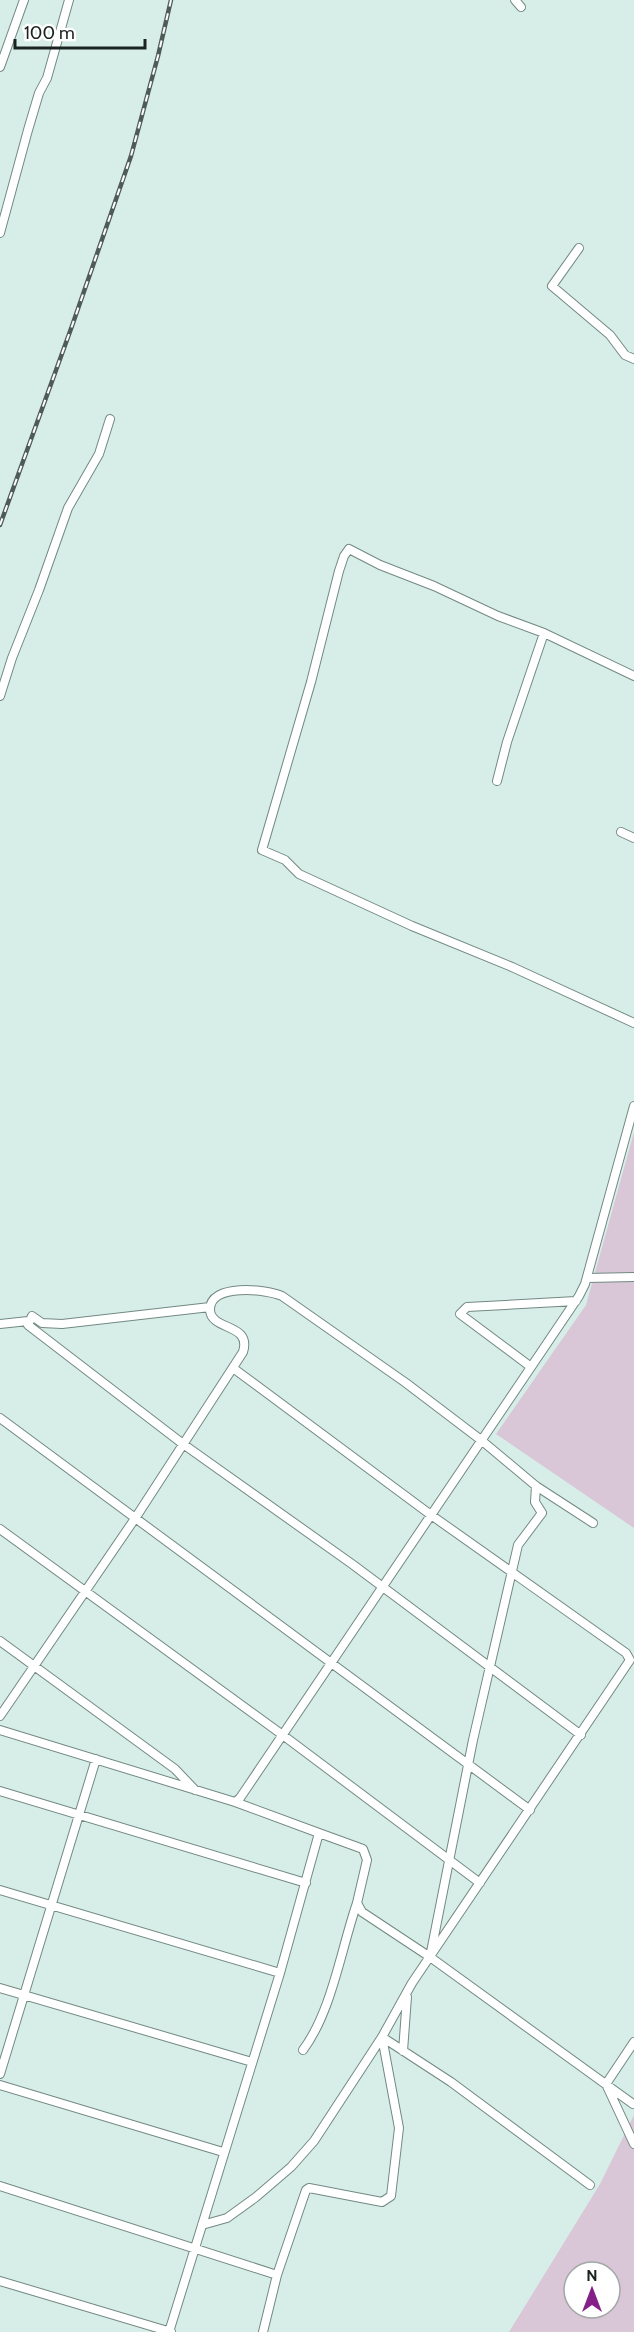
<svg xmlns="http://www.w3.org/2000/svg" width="634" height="2332" viewBox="0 0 634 2332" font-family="Cabin,sans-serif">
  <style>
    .green { fill: #d9c7d8; fill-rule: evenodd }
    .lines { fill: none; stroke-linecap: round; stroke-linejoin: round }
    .minor-casing { stroke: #738983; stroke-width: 10 }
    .minor { stroke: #fff; stroke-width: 8 }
    .rail-casing { stroke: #4e5b57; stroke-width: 4.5 }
    .rail { stroke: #fff; stroke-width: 2; stroke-dasharray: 7; stroke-linecap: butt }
  </style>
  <rect width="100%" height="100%" fill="#d7eee8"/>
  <!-- green -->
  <path class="green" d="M634 1132V1528L496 1434 586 1305Z
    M634 2115V2332H509L600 2184ZM574 2272H610V2308H574Z"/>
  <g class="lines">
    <!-- minor casing -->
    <g class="minor-casing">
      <path id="minor" d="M515 0 521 7
        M0 67 24 0
        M0 233 28 130 39 93 47 78 69 0
        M579 248 552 286 610 335 625 355 634 359
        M544 633 498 616 434 586 380 565 349 549 344 556 339 571 311 682 262 850 285 860 299 874 412 926 512 967 634 1023
        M0 696 12 658 39 590 68 508 99 454 110 419
        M497 781 507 742 544 633 634 676
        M621 832 634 838
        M587 1278 634 1277
        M210 1307 62 1324 42 1323 32 1316 28 1325 183 1444 352 1564 581 1735
        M0 1324 28 1321
        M531 1367 460 1314 467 1307 576 1301
        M233 1368 431 1515 626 1653 630 1660 412 1983 382 2037 399 2128 391 2196 382 2202 309 2188 306 2190 277 2275 263 2332
        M0 1418 530 1810
        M0 1529 284 1736 480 1883
        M0 1641 175 1769 195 1790
        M0 1716 136 1517 243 1352C252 1323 211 1331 210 1310 209 1283 267 1289 282 1296L406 1383 481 1440 536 1486 593 1523
        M0 1730 235 1802 240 1798 579 1296 585 1284 634 1106
        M0 1791 306 1883
        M319 1833 363 1849 367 1860 357 1903 362 1912 430 1957 633 2104
        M0 1890 280 1973
        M431 1952 473 1740 518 1545 542 1513 535 1502 536 1486
        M0 1988 252 2062
        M634 2042 606 2084 634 2144
        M303 2050C332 2011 341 1949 357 1903
        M403 2051 407 1997
        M0 2074 96 1759
        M0 2085 223 2152
        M0 2186 277 2275
        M202 2225 227 2218 256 2197 291 2167 314 2141 382 2037 451 2082 590 2185
        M0 2281 171 2332
        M169 2332 280 1973 319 1833 235 1802"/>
    </g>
    <!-- minor -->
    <use href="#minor" class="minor"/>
    <!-- rail casing -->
    <g class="rail-casing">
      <path id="rail" d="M0 525 72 326 131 156 158 56 171 0"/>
    </g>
    <!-- rail -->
    <use href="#rail" class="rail"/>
  </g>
  <!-- north arrow -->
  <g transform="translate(592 2290)"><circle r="28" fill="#ffffff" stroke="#a3a7a6" stroke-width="1.5"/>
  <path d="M0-4.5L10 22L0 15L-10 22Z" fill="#852088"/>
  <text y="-9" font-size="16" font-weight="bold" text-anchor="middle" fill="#1a2320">N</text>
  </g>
  <!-- scale -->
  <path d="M15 39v9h130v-9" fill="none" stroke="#1a2320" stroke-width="3"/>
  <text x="24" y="39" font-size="18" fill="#1a2320" stroke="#ffffff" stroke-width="4.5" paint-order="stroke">100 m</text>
</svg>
